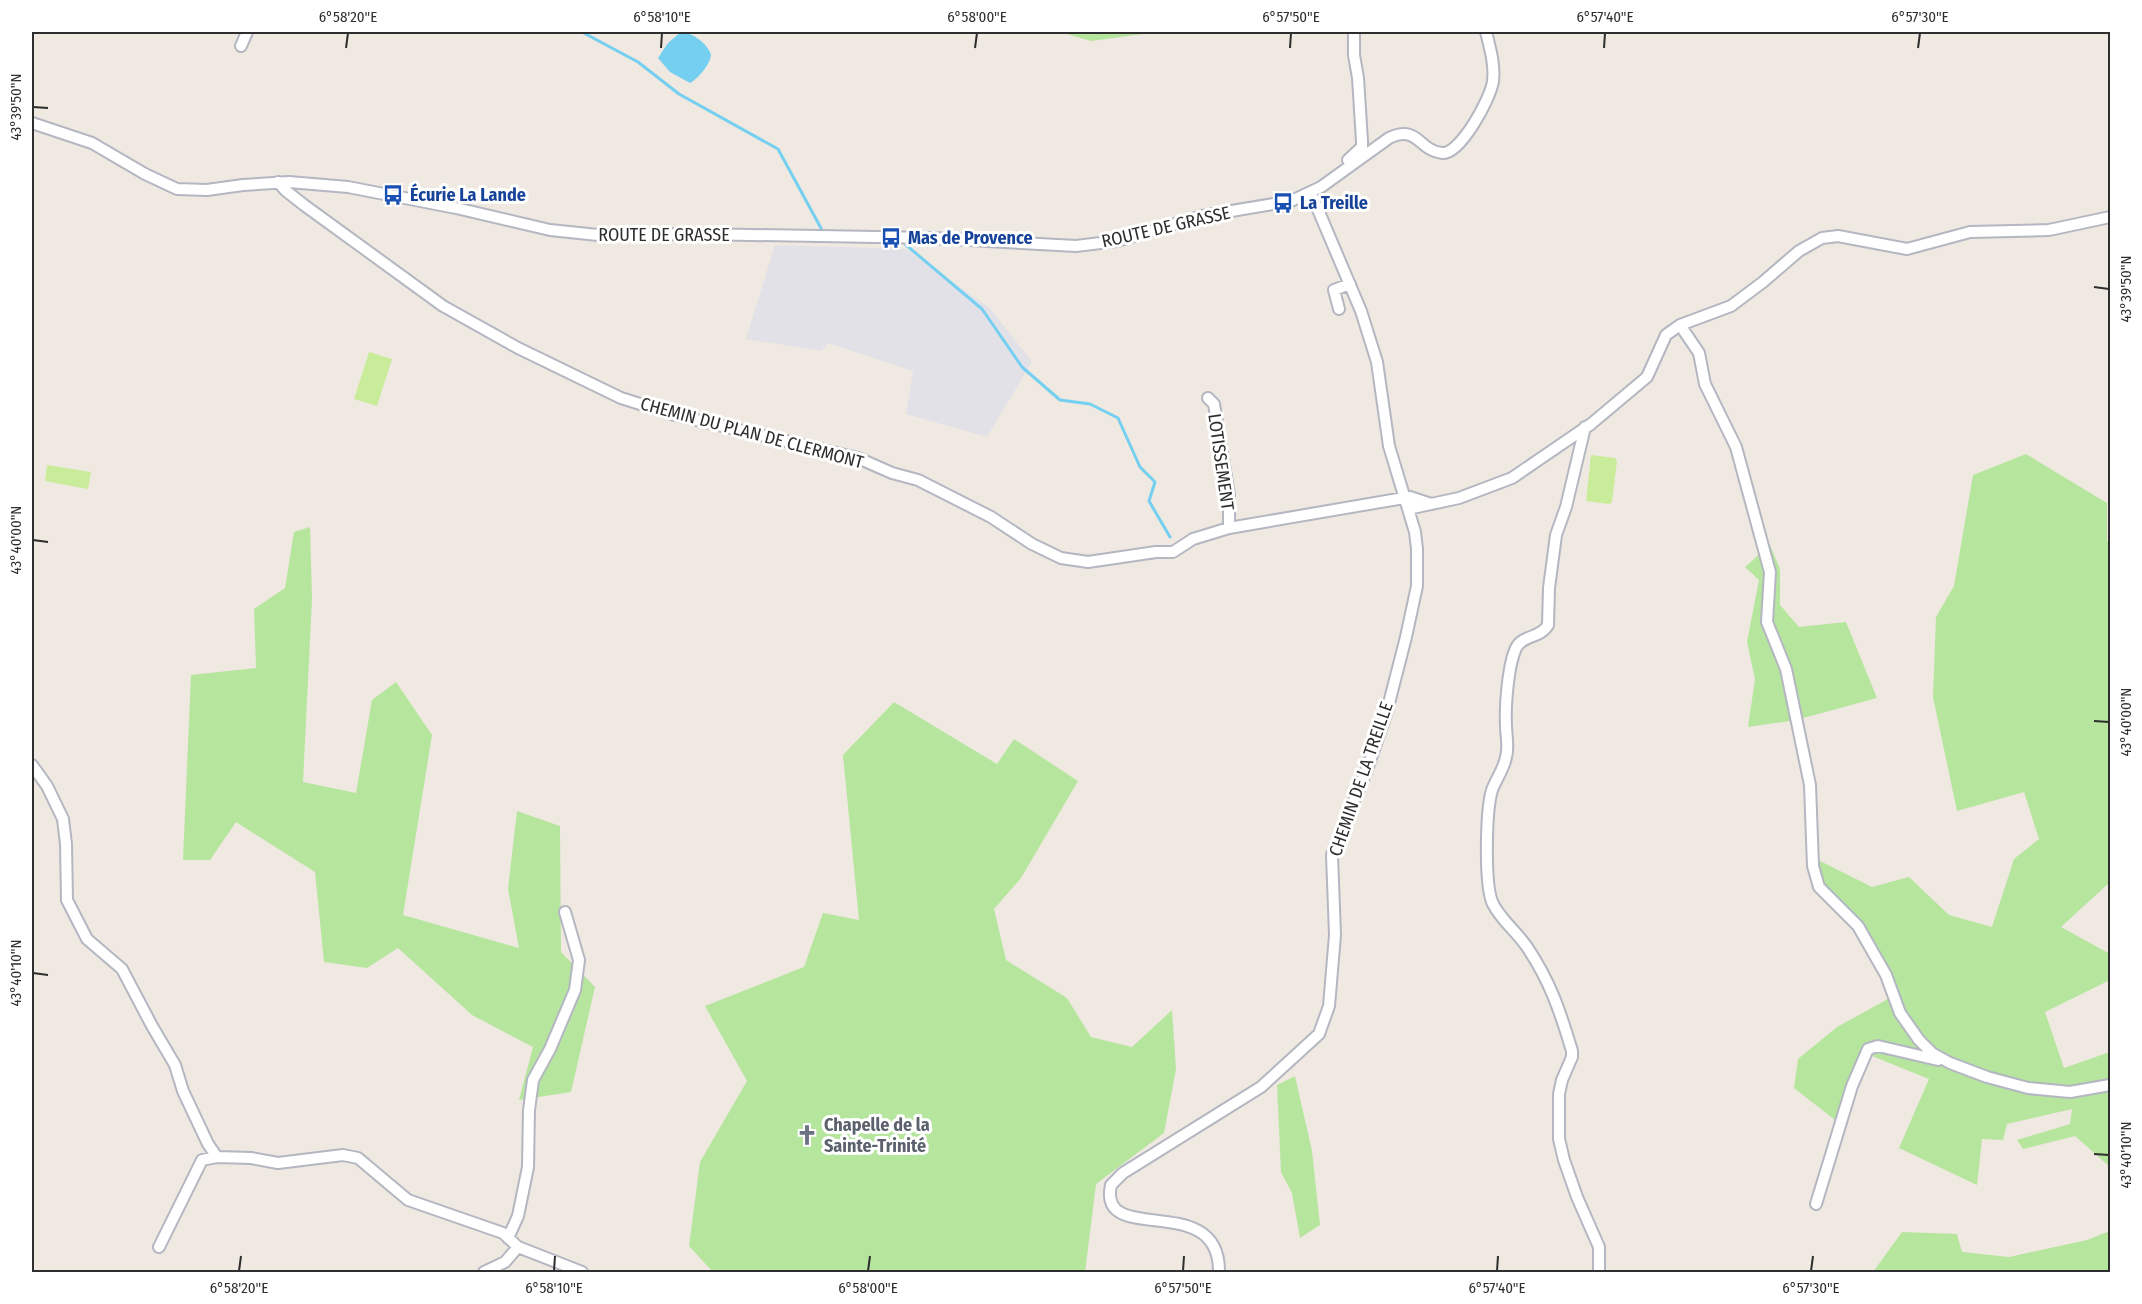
<svg xmlns="http://www.w3.org/2000/svg" width="2142" height="1304" viewBox="0 0 2142 1304" font-family="'Fira Sans Condensed',sans-serif">
  <style>
    .industrial { fill: #e3e1e8 }
    .green { fill: #b6e59e }
    .pitch { fill: #c9ec9a }
    .water { fill: #75cff0 }
    .lines { fill: none; stroke-linecap: round; stroke-linejoin: round }
    .stream { stroke: #75cff0; stroke-width: 3 }
    .minor-casing { stroke: #b4b7c1; stroke-width: 14 }
    .minor { stroke: #fff; stroke-width: 10 }
    .ticks { fill: none; stroke: #2e2e2e; stroke-width: 2 }
    .labels { text-anchor: middle; stroke-width: 6; stroke-linejoin: round; paint-order: stroke }
    .transit-label { font-size: 18px; font-weight: bold; fill: #164399; stroke: #fff; text-anchor: start }
    .street-label { font-size: 18px; fill: #2e2e2e; stroke: #fff }
    .worship-label { font-size: 18px; font-weight: bold; fill: #5b616d; stroke: #fff; text-anchor: start }
    .neatline { fill: none; stroke: #2e2e2e; stroke-width: 2 }
    .ticks-label { font-size: 15px; text-anchor: middle; fill: #2e2e2e }
  </style>
  <rect width="100%" height="100%" fill="#efe9e1"/>
  <!-- industrial -->
  <path class="industrial" d="M775 245 906 249 991 309 1032 362 987 437 906 414 913 371 828 343 821 351 746 339Z"/>
  <!-- green -->
  <path class="green" d="M1060 32H1158L1091 41Z
    M2026 454 2107 503V541L2110 545V882L2061 927 2110 954V980L2045 1012 2064 1068 2110 1052V1167L2075 1136 2023 1149 2017 1140 2070 1124 2072 1109 2007 1124 2003 1140 1982 1139 1977 1185 1899 1148 1929 1079 1872 1056 1839 1123 1794 1088 1798 1059 1837 1027 1897 994 1867 932 1819 879 1814 858 1872 887 1909 877 1949 915 1992 927 2014 859 2039 839 2024 792 1957 811 1933 697 1936 617 1954 586 1973 475Z
    M310 527 312 599 303 782 356 793 372 700 396 682 432 735 403 915 519 948 508 889 517 811 560 826 561 952 595 987 571 1092 519 1100 533 1047 472 1015 398 948 367 968 324 962 315 872 236 822 210 860H183L191 675 256 668 254 609 285 588 294 532Z
    M1770 545 1780 569V605L1799 627 1846 622 1877 698 1796 720 1748 727 1755 679 1747 642 1759 580 1745 567Z
    M894 702 997 764 1014 739 1078 781 1021 878 994 909 1006 960 1067 998 1091 1037 1132 1047 1172 1010 1176 1069 1164 1133 1096 1184 1085 1272H713L689 1246 700 1162 747 1081 705 1006 804 967 823 913 859 920 843 755Z
    M1295 1076 1312 1151 1320 1225 1300 1238 1292 1193 1281 1172 1277 1085Z
    M2110 1231V1272H1873L1902 1232 1957 1234 1962 1252 2009 1257 2087 1240Z"/>
  <!-- pitch -->
  <path class="pitch" d="M369 352 392 359 377 406 354 399Z
    M1591 455 1615 458 1617 461 1612 502 1609 504 1586 501Z
    M47 465 91 472 88 489 45 481Z"/>
  <!-- water -->
  <path class="water" d="M681 32C693 33 707 43 711 55 710 64 699 78 690 83L670 72 658 58 668 43Z"/>
  <g class="lines">
    <!-- stream -->
    <path class="stream" d="M582 32 638 62 679 94 778 149 822 230
      M906 245 982 309 1022 367 1060 400 1090 404 1118 418 1140 467 1155 482 1149 501 1170 537"/>
    <!-- minor casing -->
    <g class="minor-casing">
      <path id="minor" d="M241 46 247 32
        M32 123 92 143 145 174 177 189 207 190 243 185 289 182 348 187 456 208 550 230 598 235 697 234 933 238 1076 246 1117 241 1202 216 1291 201 1321 187 1389 138C1418 124 1419 151 1442 153 1460 155 1491 98 1493 81 1495 65 1490 48 1486 32
        M1348 160 1362 147V141L1358 78 1354 55V32
        M278 182 285 190 304 205 443 306 518 348 621 398 675 415 858 458 892 473 918 480 991 517 1032 544 1061 558 1088 562 1156 552H1173L1193 539 1229 528 1404 498 1410 497 1431 504
        M1339 309 1334 290 1350 284
        M1680 325 1699 353 1705 384 1736 447 1770 572 1767 622 1786 669 1810 785 1813 866 1819 887 1858 926 1886 975 1900 1013 1919 1040 1932 1053 1950 1063 1987 1077 2028 1088 2070 1092 2110 1085
        M1208 398 1214 404 1229 495V528
        M1585 427 1566 507 1556 535 1549 588 1548 625C1541 638 1522 635 1516 648 1508 665 1505 706 1506 725 1506 735 1509 747 1506 757 1504 769 1496 779 1492 790 1486 810 1484 886 1493 904 1501 920 1517 932 1527 947 1550 981 1560 1011 1572 1051V1057L1562 1080 1559 1094V1139L1564 1160 1577 1197 1599 1247V1272
        M1408 509 1459 498 1512 478 1591 424 1647 377 1666 335 1680 325 1731 306 1763 282 1799 251 1822 238 1838 236 1907 249 1970 232 2049 230 2110 217
        M32 765 47 786 63 819 66 844 67 900 87 939 122 969 152 1026 175 1065 183 1091 208 1144 217 1157
        M1816 1204 1852 1086 1868 1049 1878 1046 1938 1060
        M508 1238 518 1216 528 1167 529 1110 533 1080 550 1049 575 990 579 960 565 912
        M159 1247 202 1160 217 1157 251 1158 278 1163 343 1155 358 1158 408 1200 503 1233 518 1247 582 1272
        M484 1272 505 1262 518 1247
        M1219 1272C1220 1189 1097 1248 1111 1185L1123 1173 1261 1087 1319 1034 1329 1006 1335 935 1332 855 1369 764 1387 711 1406 637 1417 586V549L1415 532 1389 446 1377 362 1361 311 1311 193"/>
    </g>
    <!-- minor -->
    <use href="#minor" class="minor"/>
  </g>
  <!-- ticks -->
  <path class="ticks" d="M346 48 348 33M661 48 662 33M975 48 977 33M1290 48 1291 33M1604 48 1605 33M1918 48 1920 33M33 107 48 108M2094 287 2109 289M33 540 48 542M2094 721 2109 722M33 973 48 975M2094 1154 2109 1155M239 1271 241 1256M554 1271 555 1256M868 1271 870 1256M1183 1271 1184 1256M1497 1271 1498 1256M1811 1271 1813 1256"/>
  <!-- icons -->
  <defs>
    <g id="bus-bare" transform="scale(1.62)"><path d="M-5-6H5V4H4V6H2V4H-2V6H-4V4H-5ZM-3.5-4V0h7V-4ZM-3.5 1.2v1.5H-2V1.2ZM2 1.2v1.5H3.5V1.2Z" fill="#1a4fb4" stroke="#fff" stroke-width="2.5" paint-order="stroke"/></g>
    <g id="church-bare" transform="scale(1.62)"><path d="M-1.2-6h2.4v3.5h3.3v2.4h-3.3V6h-2.4V-.1h-3.3v-2.4h3.3Z" fill="#6b7280" stroke="#fff" stroke-width="2.5" paint-order="stroke"/></g>
  </defs>
  <g fill-rule="evenodd">
    <use href="#bus-bare" x="393" y="195"/>
    <use href="#bus-bare" x="1283" y="203"/>
    <use href="#bus-bare" x="891" y="238"/>
    <use href="#church-bare" x="807" y="1135"/>
  </g>
  <g class="labels">
    <!-- transit labels -->
    <g class="transit-label">
      <text x="410" y="201">Écurie La Lande</text>
      <text x="1300" y="209">La Treille</text>
      <text x="908" y="244">Mas de Provence</text>
    </g>
    <!-- street labels -->
    <g class="street-label">
      <text transform="translate(1166 227) rotate(-13)" y="6">ROUTE DE GRASSE</text>
      <text x="664" y="241">ROUTE DE GRASSE</text>
      <text transform="translate(752 433) rotate(15)" y="6">CHEMIN DU PLAN DE CLERMONT</text>
      <text transform="translate(1221 462) rotate(82)" y="6">LOTISSEMENT</text>
      <text transform="translate(1361 779) rotate(-71)" y="6">CHEMIN DE LA TREILLE</text>
    </g>
    <!-- worship labels -->
    <g class="worship-label">
      <text x="824" y="1131">Chapelle de la<tspan x="824" dy="21">Sainte-Trinité</tspan></text>
    </g>
  </g>
  <!-- border -->
  <rect width="2142" height="1304" fill="none" stroke="#ffffff" stroke-width="66"/>
  <rect x="33" y="33" width="2076" height="1238" class="neatline"/>
  <g class="ticks-label">
    <text x="348" y="22">6°58'20"E</text>
    <text x="662" y="22">6°58'10"E</text>
    <text x="977" y="22">6°58'00"E</text>
    <text x="1291" y="22">6°57'50"E</text>
    <text x="1605" y="22">6°57'40"E</text>
    <text x="1920" y="22">6°57'30"E</text>
    <text transform="translate(16 107) rotate(-90)" y="5">43°39'50"N</text>
    <text transform="translate(2126 289) rotate(-90)" y="5">43°39'50"N</text>
    <text transform="translate(16 540) rotate(-90)" y="5">43°40'00"N</text>
    <text transform="translate(2126 722) rotate(-90)" y="5">43°40'00"N</text>
    <text transform="translate(16 973) rotate(-90)" y="5">43°40'10"N</text>
    <text transform="translate(2126 1155) rotate(-90)" y="5">43°40'10"N</text>
    <text x="239" y="1293">6°58'20"E</text>
    <text x="554" y="1293">6°58'10"E</text>
    <text x="868" y="1293">6°58'00"E</text>
    <text x="1183" y="1293">6°57'50"E</text>
    <text x="1497" y="1293">6°57'40"E</text>
    <text x="1811" y="1293">6°57'30"E</text>
  </g>
</svg>
